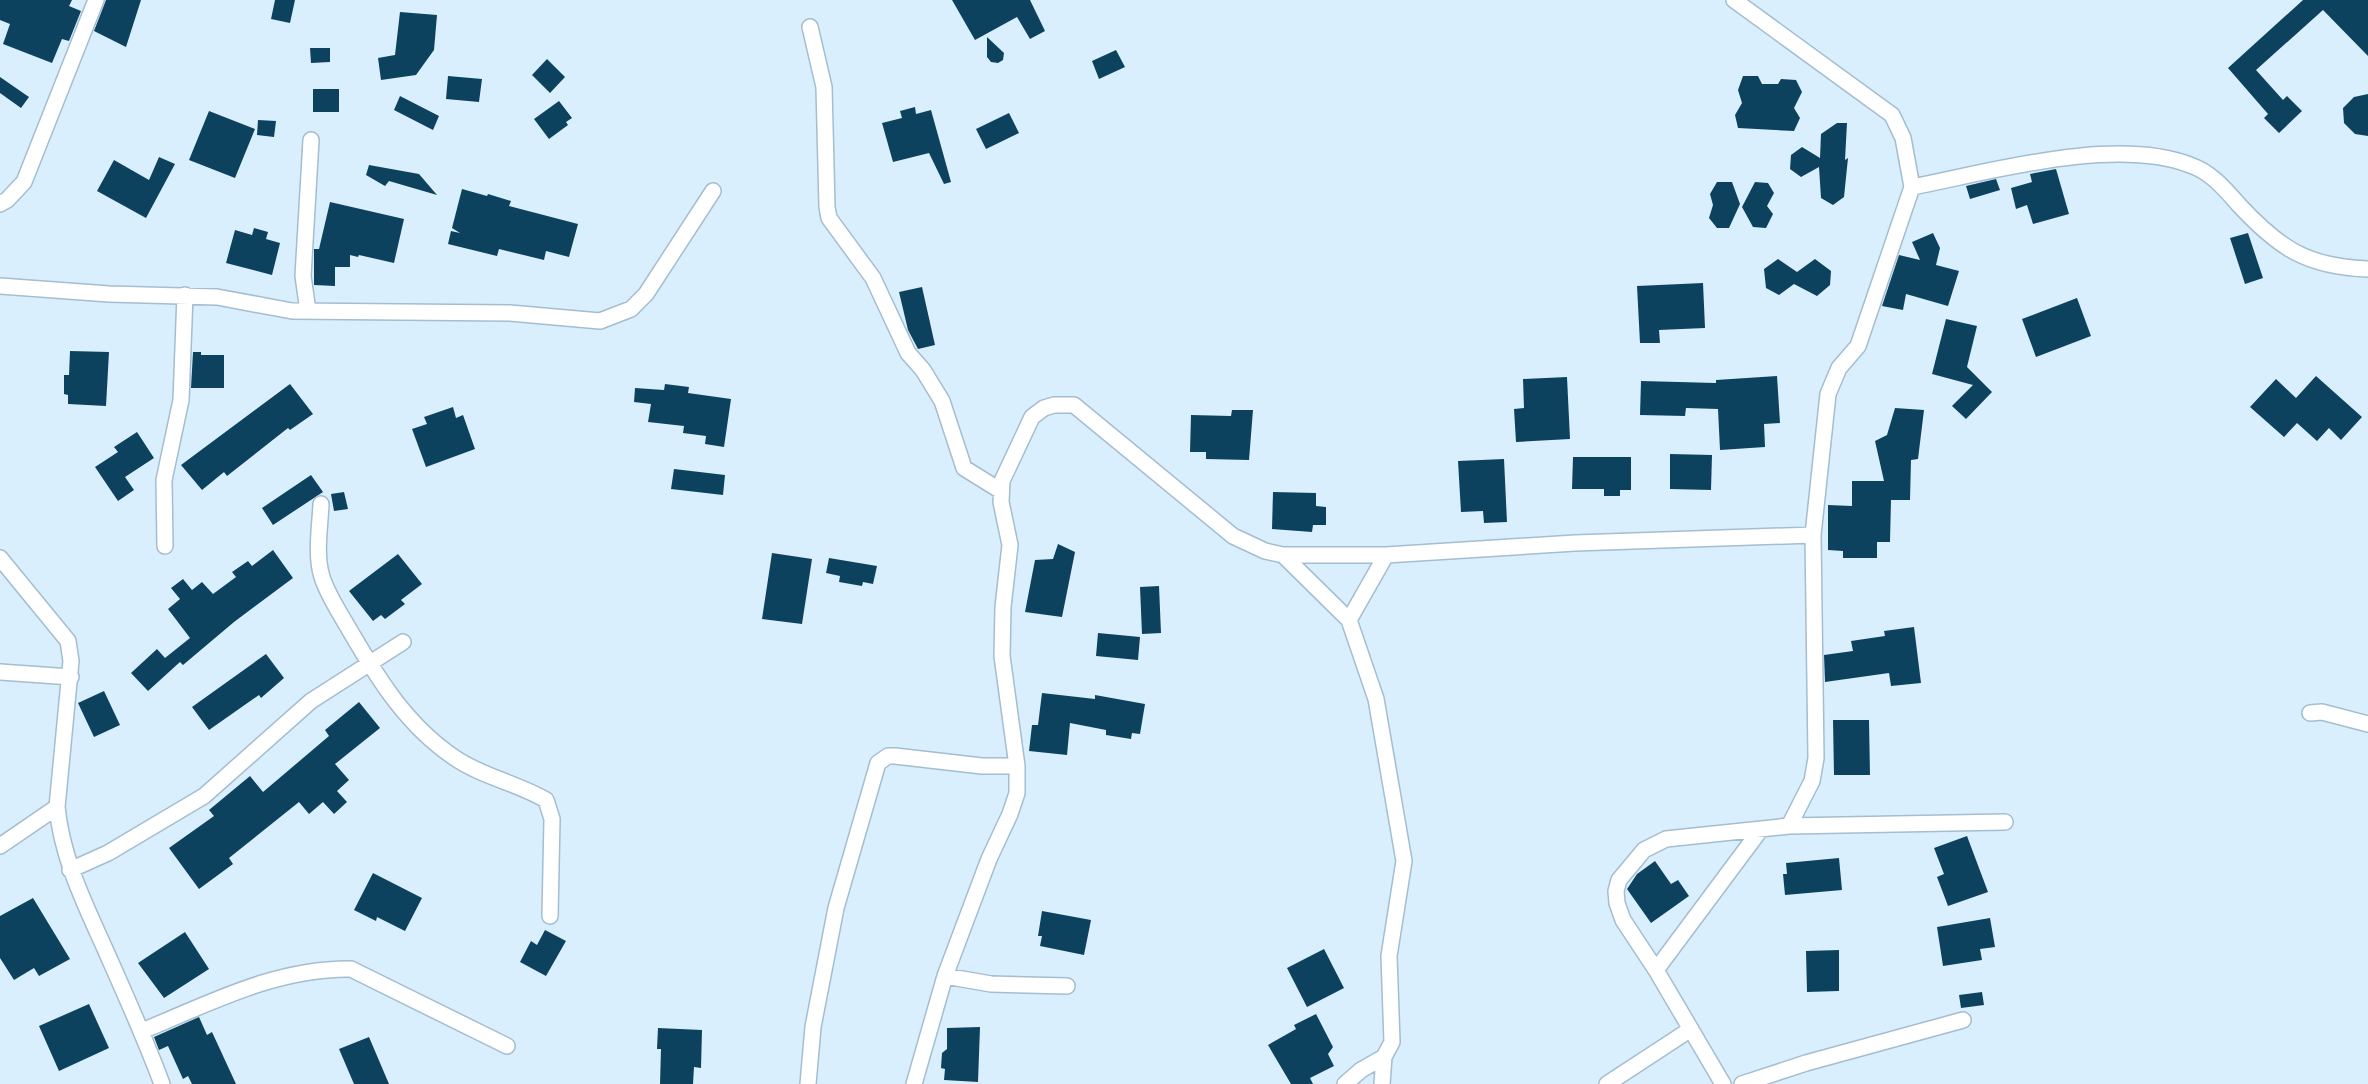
<svg xmlns="http://www.w3.org/2000/svg" width="2368" height="1084" viewBox="0 0 2368 1084" font-family="'Golos Text',sans-serif">
  <style>
    .building { fill: #0d425f }
    .lines { fill: none; stroke-linecap: round; stroke-linejoin: round }
    .street-casing { stroke: #a4bdcf; stroke-width: 18 }
    .street { stroke: #fff; stroke-width: 15 }
  </style>
  <rect width="100%" height="100%" fill="#daeffe"/>
  <!-- building -->
  <path class="building" d="M0 0H72L69 6 81 11 69 41 62 39 52 63 3 44 10 24 0 20Z
    M106 0H141L126 47 94 31Z
    M275 0H295L290 23 271 19Z
    M952 0H1030L1045 31 1030 39 1017 17 975 40Z
    M2303 0H2368V56L2323 10 2256 70 2283 100 2287 96 2302 111 2279 133 2264 118 2268 114 2228 68Z
    M400 12 437 15 434 50 416 75 381 80 378 58 395 55Z
    M987 37 1004 53 1003 60 998 63 991 62 987 57Z
    M310 48H330V62L311 63Z
    M1116 50 1125 67 1099 79 1092 61Z
    M547 59 565 77 550 93 532 75Z
    M448 76 482 79 479 102 446 99Z
    M1743 76H1758L1762 84H1778L1781 79 1796 80 1802 92 1794 108 1800 118 1794 131 1738 128 1735 115 1742 103 1738 90Z
    M0 77 29 97 21 108 0 93Z
    M313 89H339V112H313Z
    M2368 94V136L2355 134 2344 123 2343 108 2354 97Z
    M400 96 439 116 433 130 394 110Z
    M559 101 572 118 566 122 568 125 549 139 534 119Z
    M915 107 916 114 931 110 951 182 944 184 929 153 893 162 882 123 902 118 900 111Z
    M209 111 255 129 235 178 189 160Z
    M1009 113 1019 133 986 149 976 129Z
    M258 120 276 121 274 137 257 135Z
    M1837 123H1847L1845 160 1848 158 1844 197 1833 205 1821 198 1819 167 1801 177 1790 169 1791 155 1802 147 1820 158 1821 134Z
    M159 157 175 164 146 218 97 191 114 160 149 180Z
    M369 165 419 174 437 195 389 181 385 186 366 175Z
    M2056 169 2069 214 2033 224 2027 205 2016 209 2011 188 2032 182 2030 174Z
    M1996 179 2000 190 1970 199 1966 186Z
    M1717 182H1732L1740 204 1729 228H1717L1709 218 1713 205 1710 194Z
    M1755 182 1768 183 1774 193 1767 206 1773 214 1766 228 1753 227 1742 207Z
    M462 189 487 196 488 194 511 201 509 206 578 224 569 257 546 251 544 260 499 249 497 256 448 244 451 231 460 233 452 228Z
    M330 202 404 219 394 263 359 255 358 257 350 255V267H335V286L314 285V249H319Z
    M254 228 268 232 266 239 280 243 272 275 226 263 235 230 252 235Z
    M1933 233 1940 248 1936 265 1959 271 1948 306 1906 294 1903 310 1882 306 1899 255 1920 260 1912 242Z
    M2248 233 2263 278 2245 284 2230 238Z
    M1778 259 1797 272 1815 259 1831 271 1830 285 1817 296 1794 284 1779 295 1766 288 1764 269Z
    M1703 283 1705 328 1659 330 1660 343H1640L1637 286Z
    M922 287 935 345 918 349 908 330 899 292Z
    M2077 298 2091 336 2036 357 2022 319Z
    M1946 319 1977 326 1967 367 1992 392 1966 419 1952 406 1973 385 1932 374Z
    M70 351 109 352 106 406 68 404V395L64 394V375H69Z
    M193 352H201V355H224V388H191Z
    M1777 376 1780 423 1764 424 1765 447 1720 450 1718 409 1686 408 1685 416 1640 415 1641 381 1716 383V380Z
    M2316 376 2362 417 2341 440 2329 428 2317 441 2297 423 2284 437 2250 407 2276 379 2296 398Z
    M1567 377 1570 439 1516 442 1514 409 1524 408 1523 379Z
    M290 384 313 414 290 430 288 428 227 476 224 472 202 490 181 465Z
    M665 384 689 387 688 393 731 399 724 447 705 444 706 436 683 433 684 426 648 422 651 404 634 402 635 388 664 390Z
    M453 407 456 418 463 415 475 449 426 467 412 429 427 424 424 417Z
    M1895 408 1924 410 1918 459 1911 460 1910 500H1891L1890 542H1877V558H1843V551L1828 550V505L1852 506V481H1884L1875 441 1887 435Z
    M1232 410H1253L1249 460 1206 459V452H1190L1191 415 1231 416Z
    M137 432 154 458 125 477 134 490 118 501 95 467 118 452 114 447Z
    M1670 454 1712 455 1711 490 1670 489Z
    M1573 457H1631V490H1620V496H1604V489H1572Z
    M1504 459 1507 522 1484 523 1483 511 1461 512 1458 461Z
    M674 469 725 475 723 495 671 489Z
    M311 475 323 492 273 525 262 508Z
    M344 492 348 509 334 511 331 494Z
    M1273 492 1316 493V506L1326 507V525H1313L1312 532 1272 529Z
    M1058 544 1075 552 1062 617 1025 612 1035 560 1053 559Z
    M273 550 293 578 234 622 183 665 180 662 148 691 131 673 157 649 165 658 190 638 168 609 180 599 171 588 183 579 192 590 202 582 213 594 236 577 232 572 248 561 252 566Z
    M772 553 812 559 802 624 762 619Z
    M398 554 422 584 401 600 405 604 385 619 381 615 373 621 349 591Z
    M829 558 877 566 873 584 863 582 862 586 839 582 840 576 826 573Z
    M1159 586 1161 633 1142 634 1140 587Z
    M1914 627 1921 683 1891 686 1889 673 1825 682 1824 655 1853 651 1851 641 1885 636 1884 631Z
    M1098 633 1140 637 1138 660 1096 656Z
    M266 654 284 678 261 698 259 695 209 730 192 707Z
    M104 691 120 725 94 737 78 703Z
    M1042 693 1095 699V695L1145 704 1140 734 1132 733 1131 739 1106 735V730L1070 723 1067 755 1029 751 1032 725H1038Z
    M359 702 380 728 335 764 349 780 337 791 347 802 334 814 323 802 309 814 299 802 229 858 233 864 199 889 169 848 214 816 209 810 250 776 263 792 329 736 325 730Z
    M1833 720H1869L1870 775H1834Z
    M1967 836 1988 892 1948 906 1937 877 1944 874 1934 848Z
    M1839 858 1842 890 1785 895 1783 874H1787L1786 863Z
    M1655 861 1671 884 1678 880 1689 896 1651 923 1627 889 1637 874Z
    M373 873 422 898 405 931 377 917 376 921 354 910Z
    M33 898 70 959 39 976 34 968 14 980 0 958V916Z
    M1042 911 1091 920 1084 955 1040 946 1042 936H1038Z
    M1990 918 1995 947 1980 949 1982 960 1943 966 1937 927Z
    M545 930 566 941 546 976 520 962 531 941 537 945Z
    M185 932 209 969 164 998 138 963Z
    M1324 949 1344 988 1307 1007 1287 968Z
    M1839 950V991L1807 992 1806 951Z
    M1982 992 1984 1005 1961 1008 1959 995Z
    M89 1004 109 1048 59 1071 39 1026Z
    M1316 1014 1333 1047 1328 1054 1334 1066 1310 1078 1313 1084H1291L1268 1045 1296 1029 1294 1025Z
    M199 1017 207 1035 212 1032 236 1084H192L188 1076 183 1079 168 1046 159 1050 154 1037Z
    M980 1027 978 1082 944 1080 945 1069 941 1068 942 1053 947 1049V1028Z
    M658 1028 702 1030 701 1068 694 1067 693 1084H660L661 1049H657Z
    M369 1037 389 1084H354L339 1049Z"/>
  <g class="lines">
    <!-- street casing -->
    <g class="street-casing">
      <path id="street" d="M810 27 824 87 827 207 829 218 873 278 908 353 923 370 942 401 964 468 1001 491
        M1912 187C1990 172 2114 136 2190 165 2211 172 2225 189 2239 205 2279 248 2307 267 2368 269
        M0 204 7 200 24 182 96 0
        M0 286 109 294 217 297 292 311 510 313 600 321 631 309 646 294 713 191
        M308 311 303 276 311 140
        M321 504C320 527 315 555 322 577 328 596 340 613 349 629 378 679 407 726 455 758 483 777 517 783 546 800L552 819 550 916
        M165 546 164 480 181 400 185 295
        M1283 555 1349 620 1376 699 1404 861 1389 956 1392 1042 1384 1057 1361 1070 1345 1084
        M0 558 68 641 71 661 57 807 0 846
        M1349 620 1386 555
        M0 672 71 677
        M2310 713 2322 712 2368 724
        M57 807C62 858 84 902 105 949 125 994 145 1038 162 1084
        M1789 826 1812 781 1816 758 1813 535
        M70 870 108 853 204 796 311 701 403 642
        M1656 970 1761 829
        M945 976 991 984 1067 986
        M142 1031C210 1003 276 968 351 969L507 1046
        M808 1084 813 1027 836 908 878 763 888 756H895L982 766H1017
        M914 1084 945 976 989 859 1010 814 1017 793V766L1002 656 1003 607 1010 545 1001 502 1002 481 1032 417 1044 408 1054 405H1074L1233 536 1265 551 1283 555H1386L1575 543 1813 535 1828 394 1839 368 1858 346 1912 187 1903 138 1892 115 1734 0
        M1382 1084 1384 1057
        M1607 1084 1691 1029
        M1723 1084 1656 970 1623 920 1617 903 1616 891 1619 880 1644 850 1666 839 1789 826 2005 822
        M1742 1084 1806 1063 1963 1020"/>
    </g>
    <!-- street -->
    <use href="#street" class="street"/>
  </g>
</svg>
